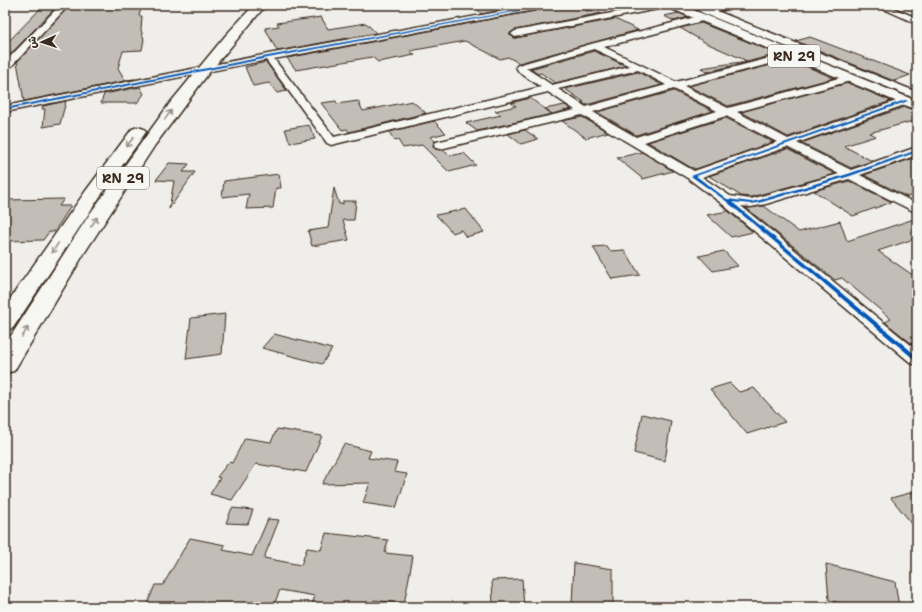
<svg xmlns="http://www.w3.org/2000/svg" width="922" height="612" viewBox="0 0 922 612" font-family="'Shantell Sans','Playpen Sans Arabic',sans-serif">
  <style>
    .building { fill: #c2bdb7; stroke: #3b2a1e }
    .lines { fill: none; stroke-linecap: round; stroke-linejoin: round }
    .minor-casing { stroke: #3b2a1e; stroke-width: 3 }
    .primary-casing { stroke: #3b2a1e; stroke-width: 3 }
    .trunk-casing { stroke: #3b2a1e; stroke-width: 3 }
    .minor { fill: #f6f6f2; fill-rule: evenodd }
    .primary { fill: #f6f6f2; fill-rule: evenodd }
    .trunk { fill: #f6f6f2; fill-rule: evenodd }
    .cycleway-casing { stroke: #f6f6f2; stroke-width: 3 }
    .cycleway { fill: #0057b8; fill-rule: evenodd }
    .oneway { stroke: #989088 }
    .labels { text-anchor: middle; stroke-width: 3.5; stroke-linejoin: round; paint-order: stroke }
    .shield { fill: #f6f6f2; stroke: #73675e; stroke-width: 1 }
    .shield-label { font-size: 13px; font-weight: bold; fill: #3b2a1e }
  </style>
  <rect width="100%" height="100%" fill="#efeeea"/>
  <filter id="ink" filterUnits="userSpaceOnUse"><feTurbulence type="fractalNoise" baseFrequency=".025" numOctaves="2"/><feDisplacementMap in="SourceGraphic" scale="8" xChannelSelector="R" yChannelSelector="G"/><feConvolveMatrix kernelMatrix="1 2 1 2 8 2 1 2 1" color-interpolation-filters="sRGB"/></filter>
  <g filter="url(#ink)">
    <!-- building -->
    <path class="building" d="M44 5H58L5 60V45Z
      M70 5H91V9L142 5 139 16H142L141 30 144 39 142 50 123 51 118 68 125 80 135 79 24 101 17 62Z
      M510 5H529L481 14 476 7Z
      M555 5H586V11L595 10 602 13 515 30 510 33V35L515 38 615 19 638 30 519 63 508 57 500 59 465 41 410 51 415 55 378 62 372 57 296 70 287 58 550 8Z
      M679 13 688 17 674 21 664 16Z
      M321 17 328 29 366 23 376 33 277 51 265 28 279 26 277 23Z
      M701 23 778 54 707 72 701 68 747 61 706 43 680 28Z
      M810 37 910 75 894 81 796 41Z
      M594 51 626 66 555 83 541 73 538 74 530 69Z
      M791 60 834 78 728 106 688 86Z
      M266 62 287 91 277 93 269 83 253 86 245 67Z
      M638 72 662 85 586 105 581 102H584L565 89Z
      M848 83 891 101 788 137 741 112Z
      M140 87 144 94 137 103H101L104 94Z
      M674 91 713 111 636 135 597 112Z
      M530 98 552 114 477 131 466 123 501 115 495 111 516 106 511 103Z
      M66 101 60 124 43 127 45 109H42L43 106Z
      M336 101 337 104 358 101 363 111 412 101 426 113 349 132 347 129 342 130 321 103Z
      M565 105 571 109 552 114 545 109Z
      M905 107 917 111V120L869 133 876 136 844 146 872 161 851 168 801 143Z
      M582 117 608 132 586 138 562 121Z
      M726 118 773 142 696 169 690 167 648 142Z
      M434 121 446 133 430 137 435 141 433 146 435 149 443 150 450 156 464 153 476 165 449 172 422 145 403 148 398 140 395 141 389 132Z
      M309 125 315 139 290 143 285 129Z
      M525 130 538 139 521 144 508 134Z
      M787 149 835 174 751 197 741 196 709 176Z
      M642 152 673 171 643 179 617 158Z
      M917 157V194L907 197 864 175Z
      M169 163 189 164 183 172H195L169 209 174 181 156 180Z
      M279 174 281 188H276L273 208 246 209 249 194 222 197 224 181Z
      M849 181 892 202 853 216 814 191Z
      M334 188 339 204H343V201H356L354 220H343L349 240 312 246 308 231 328 228Z
      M64 199 59 206H71L54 232H49L43 240 5 241V200Z
      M764 206 799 232 840 221 847 241 917 218V238L878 251 917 278V348L885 322 891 319 842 278 835 280 746 208Z
      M466 209 484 232 466 237 461 230 453 233 436 215Z
      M728 211 753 232 731 237 707 215Z
      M606 246 610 251 624 250 640 275 612 279 593 247Z
      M724 251 738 266 713 271 699 256Z
      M225 314 222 354 186 359 191 318Z
      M274 334 332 349 322 364 262 348Z
      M730 383 739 392 754 388 785 422 747 434 710 389Z
      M642 414 671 421 665 461 634 453Z
      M277 429 322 436 306 472 256 464 232 500 210 494 220 478 217 477 229 462 232 463 245 438 271 442Z
      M344 444 371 451 368 458 397 462 394 472 407 474 396 508 363 503 370 483 322 484Z
      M917 491V530L891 498Z
      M232 508 253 510 248 524 226 523Z
      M268 519 279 520 264 558 301 565 307 548 321 550 326 533 388 540 385 553 413 556 404 604 374 600V607H311L315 596 280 590 273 607H146L155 585H163L190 538 225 545 223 550 252 556Z
      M574 563 613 569V607H591L572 604Z
      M826 564 895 582 899 607H844V604L829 600Z
      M522 579 524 607H493L492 580Z"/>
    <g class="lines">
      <!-- minor casing -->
      <g class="minor-casing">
        <path id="minor" d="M60 5H69L8 70 5 71V62Z
          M537 5H554L550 7 274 59 334 137 541 87 519 72 516 67 518 65 591 44 703 15 707 18 706 20 604 47 676 82 793 52 796 53 798 55 796 57 684 86 728 108 846 76H854L855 78 854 80 737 112 788 139 902 99H910L911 101 910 103 797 143 851 170 917 147V155L860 175 917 204V213L849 179 766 204 751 207 741 206 917 350V365L911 363 721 203 689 179 582 115 440 149 436 148 434 145 436 142 575 110 548 92 331 145 327 143 266 60 5 112V106L268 54ZM594 49 630 66 552 85 526 68ZM638 70 666 85 586 107 558 89ZM674 89 717 111 636 137 593 112ZM726 116 777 142 694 171 644 142ZM787 147 839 174 751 199 730 196 702 177Z
          M655 5H672L668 7 515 37 511 34 515 31Z
          M690 5H701L709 8 722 5H738L737 7 717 11 917 92V99L703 13Z
          M875 5H886L917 18V24Z"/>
      </g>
      <!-- primary casing -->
      <g class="primary-casing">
        <path id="primary" d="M665 5H681L917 101V110L667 7Z"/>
      </g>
      <!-- trunk casing -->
      <g class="trunk-casing">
        <path id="trunk" d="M254 5H266L208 74 155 145 85 252 14 371 5 373V345L89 215 170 103 226 35Z
          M138 127 144 129 146 132 99 198 13 328 5 330V306L85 192 132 129Z"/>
      </g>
      <!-- minor -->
      <use href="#minor" class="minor"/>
      <!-- primary -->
      <use href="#primary" class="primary"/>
      <!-- trunk -->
      <use href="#trunk" class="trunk"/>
      <!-- cycleway casing -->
      <g class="cycleway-casing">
        <path id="cycleway" d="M546 5H551L268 58 5 110V108L268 56Z
          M905 100 908 101 696 176 727 199 751 202 760 200 848 174 917 150V152L850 176 762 202 751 204 732 202 917 356V361L915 360 726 201 691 176Z"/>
      </g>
      <!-- cycleway -->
      <use href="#cycleway" class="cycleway"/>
    </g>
    <!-- one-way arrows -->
    <defs><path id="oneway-shaft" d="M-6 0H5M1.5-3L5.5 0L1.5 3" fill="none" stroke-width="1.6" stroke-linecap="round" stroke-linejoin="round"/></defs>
    <g class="oneway">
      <use href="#oneway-shaft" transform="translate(168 115) rotate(-54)"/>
      <use href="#oneway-shaft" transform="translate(130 142) rotate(127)"/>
      <use href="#oneway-shaft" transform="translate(94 222) rotate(-56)"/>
      <use href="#oneway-shaft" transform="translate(55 248) rotate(124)"/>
      <use href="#oneway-shaft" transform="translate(25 332) rotate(-59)"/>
    </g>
  </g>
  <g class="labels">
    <!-- shield labels -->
    <g class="shield">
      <rect x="768" y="45" width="52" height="22" rx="3"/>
      <rect x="97" y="167" width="52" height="22" rx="3"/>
    </g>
    <g class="shield-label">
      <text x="794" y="61">RN 29</text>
      <text x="123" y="183">RN 29</text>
    </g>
  </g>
  <!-- margin -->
  <rect width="922" height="612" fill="none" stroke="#f6f6f2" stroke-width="20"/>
  <rect x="10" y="10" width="902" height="592" fill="none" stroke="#3b2a1e" stroke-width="1.5" filter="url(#ink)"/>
  <!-- north arrow -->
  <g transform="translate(42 42) rotate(267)" stroke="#f6f6f2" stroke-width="3" paint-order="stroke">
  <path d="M0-3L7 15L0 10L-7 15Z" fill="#3b2a1e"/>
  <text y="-6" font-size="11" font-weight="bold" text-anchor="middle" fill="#3b2a1e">ش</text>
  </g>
</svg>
